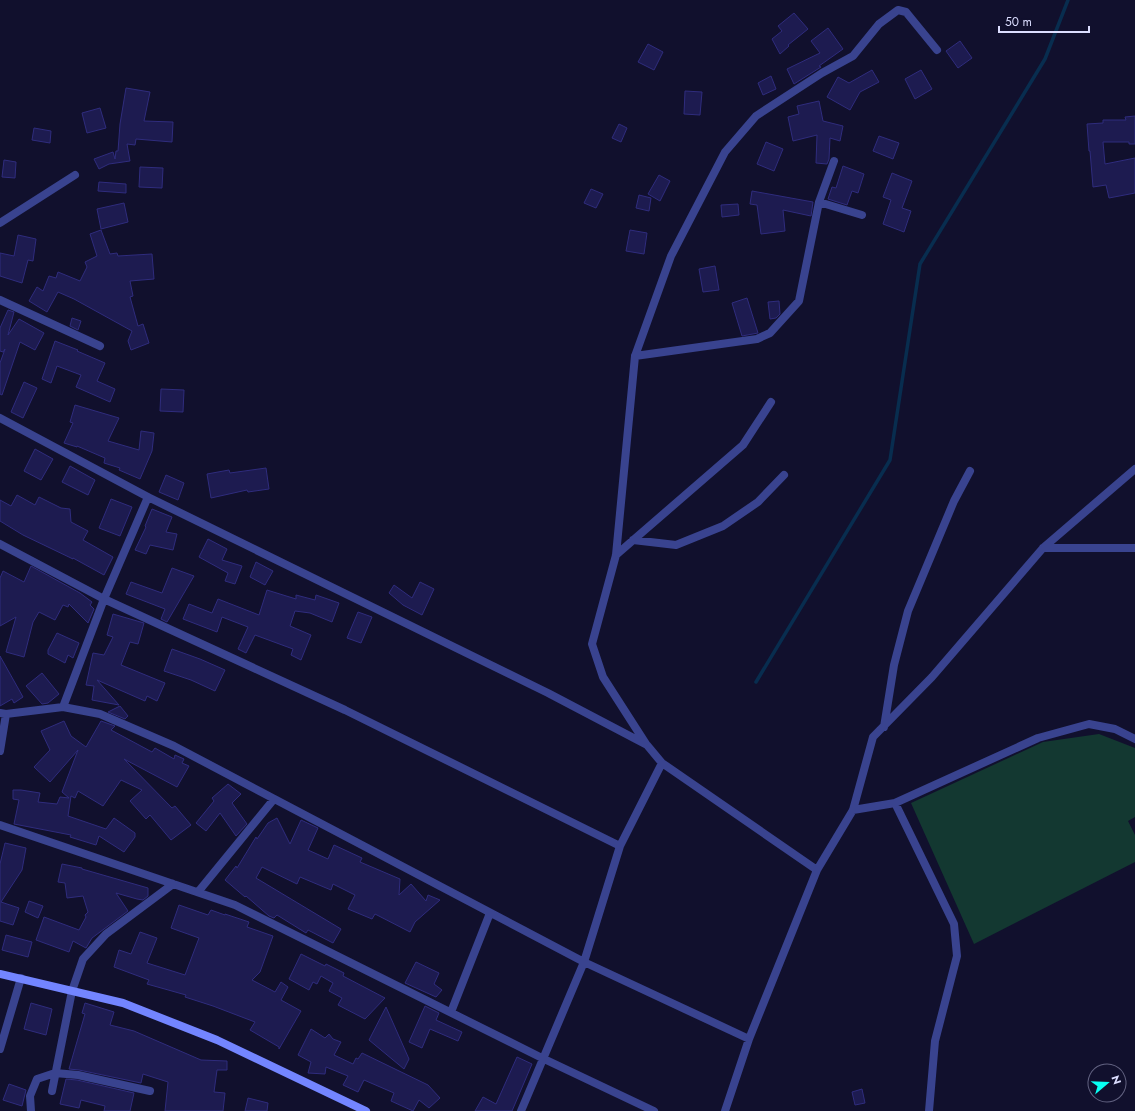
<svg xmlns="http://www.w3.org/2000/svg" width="1135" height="1111" viewBox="0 0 1135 1111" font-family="Jost,sans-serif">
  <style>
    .green { fill: #133831 }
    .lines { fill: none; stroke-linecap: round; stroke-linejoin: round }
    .stream { stroke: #082d4f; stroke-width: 3.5 }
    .building { fill: #1d1b50; stroke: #2f2c7d }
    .street { stroke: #39438f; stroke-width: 8 }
    .secondary { stroke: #7385ff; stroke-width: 8 }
  </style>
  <rect width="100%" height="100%" fill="#11102d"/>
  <!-- green -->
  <path class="green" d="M1099 734 1135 748V817L1128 821 1135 835V862L974 944 911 803 1043 742Z"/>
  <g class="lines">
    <!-- stream -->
    <path class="stream" d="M756 682 890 460 920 264 1045 59 1068 0"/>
  </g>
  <!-- building -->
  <path class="building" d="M794 13 808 29 788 45 789 46 780 54 772 39 782 31 778 26Z
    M828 28 843 49 819 66 821 67 794 84 787 69 820 53 811 41Z
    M960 41 972 58 958 68 946 51Z
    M648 44 663 52 654 70 638 62Z
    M872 70 879 82 860 92 850 110 827 97 838 77 849 83Z
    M921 70 932 89 915 99 905 79Z
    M771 76 776 89 763 95 758 83Z
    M126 88 150 92 144 121 173 122 172 142 136 139 135 145 127 144 130 161 109 164 99 169 94 159 113 152 115 159 116 151H118L120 124Z
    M685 91 702 92 700 115 684 114Z
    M819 101 823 121 843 126 840 141 830 138 829 159 827 164 816 163 817 135 793 141 788 117 799 114 797 106Z
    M100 108 106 128 87 133 82 113Z
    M1135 116V144H1129V142H1103L1105 164 1135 158V193L1109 198 1106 185 1093 187 1090 151H1089L1087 124 1103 123V120H1126L1125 117Z
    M619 124 627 128 621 142 612 138Z
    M34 128 51 131 50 143 32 140Z
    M879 136 899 143 893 159 873 151Z
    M766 142 783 149 774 171 757 164Z
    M4 160 16 162 15 178 2 177Z
    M843 166 864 174 858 193 852 191 847 205 828 199 832 187 836 188Z
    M140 167 163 168 162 188 139 187Z
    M892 173 912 181 902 208 911 211 904 232 883 224 891 200 883 197Z
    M659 175 670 181 660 201 648 194Z
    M99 182 126 184V193L98 191Z
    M591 189 603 194 596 208 584 203Z
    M752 191 813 202 811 216 783 210 785 231 761 234 757 205 750 204Z
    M639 195 651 198 649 211 636 208Z
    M124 203 128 222 101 229 97 209Z
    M738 204 739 215 722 217 721 205Z
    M101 230 110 254 117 253 118 256 152 254 154 279 130 281 133 296 130 297 138 326 143 324 149 343 131 350 128 341 132 331 74 299 58 292 47 312 29 301 37 287 43 291 49 276 56 278 58 272 80 281 87 267 85 262 97 256 90 234Z
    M630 230 647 233 644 254 626 251Z
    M18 235 36 239 33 261 28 260 22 283 0 276V253L14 256Z
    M715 266 719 290 703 292 699 269Z
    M747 298 758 333 742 336 732 303Z
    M779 301 780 314 776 318 770 319 768 302Z
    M8 310 14 312 8 335 19 319 44 333 35 350 20 342 2 395 0 394V363L5 349 3 352 0 351V328Z
    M72 318 81 321 78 330 70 326Z
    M55 341 78 350 77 351 105 363 97 381 115 389 110 402 76 387 81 375 57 366 51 383 42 379Z
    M24 382 37 388 23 418 11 412Z
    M161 389 184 390 183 412 160 411Z
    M75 405 119 418 108 441 139 450 141 431 154 433 152 451 140 479 119 470 120 468 104 463 105 458 77 446V447L64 443 73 423 70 422Z
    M35 449 53 459 41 480 24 471Z
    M70 466 95 480 88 495 62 482Z
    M266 468 269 489 248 492 247 490 211 498 207 474 229 470 230 473Z
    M166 475 184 483 178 500 159 492Z
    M17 495 35 505 39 497 61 508 70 509 71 522 88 531 83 540 113 557 104 575 73 558V559L23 535 0 521V500L11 506Z
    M111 499 132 507 120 536 99 528Z
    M152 509 172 517 166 532 177 534 173 550 150 545 146 554 135 550 146 527 145 526Z
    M208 539 227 549 222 560 242 566 235 584 225 581 228 573 199 557Z
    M256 562 273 571 265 585 250 577Z
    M31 566 80 593 92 602 90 605 94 609 88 623 69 604 68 607 63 605 55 620 39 612 33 622 24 657 6 652 16 617 0 626V578L3 571 24 582Z
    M172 568 194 576 167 622 161 619 165 609 126 594 131 582 162 593Z
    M420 582 434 589 422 615 403 605 389 593 394 585 412 598Z
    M267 590 296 599V595L315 600 316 595 339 603 332 622 310 613 295 611 290 626 311 635 301 660 291 655 293 649 255 635 246 653 238 649 248 627 222 617 217 632 183 619 189 604 212 613 218 599 259 615Z
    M358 612 372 617 361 643 347 638Z
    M113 614 144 623 138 644 130 642 121 665 165 683 157 701 147 696 145 701 97 680 119 705 92 700 94 686 86 685 93 653 104 655 113 637 107 635Z
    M57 633 79 643 73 658 68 655 65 663 48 654V650Z
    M172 649 200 659 225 670 215 691 191 680 164 671Z
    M0 656 23 697 14 703 12 699 0 706Z
    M42 673 59 694 48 703 42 704 26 686Z
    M120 706 128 716 125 719 108 712Z
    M64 721 71 736 86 747 101 721 115 726 111 730 152 752 155 748 174 759 175 755 184 759 182 763 189 766 177 787 124 759 172 808 175 806 191 825 171 840 150 815 146 819 130 801 142 790 121 780 103 806 78 791 75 798 71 796 68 816 106 829 114 818 135 833V837L124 852 99 836 96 845 70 837 71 835 14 824 19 800 13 799V790H21L40 793 38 802 57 804 60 797 69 798 62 792 78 750 50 782 34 767 50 750 41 731Z
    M228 784 241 794 232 803 247 824 236 836 220 813 206 831 196 823 214 801 212 798Z
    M277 818 290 844 301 820 318 828 308 850 328 859 334 845 362 858 360 862 400 879 399 895 411 884 426 901 428 895 440 900 415 922 410 932 375 914 372 919 348 909 355 895 333 884 331 890 300 877 297 884 262 867 256 878 341 929 333 943 308 930 306 933 277 915 274 918 269 916 246 896 245 897 225 880 236 866 237 868 256 837 257 839 268 823Z
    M5 843 26 848 22 870 1 902 19 908 13 925 0 921V864Z
    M62 864 82 868V869L148 888V896L143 900 137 899 116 893 128 911 92 938 86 948 73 941 69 952 36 940 44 917 79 930 86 917 85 915 88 912 83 896 67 898 65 883 58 882Z
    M29 901 43 906 38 918 25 912Z
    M179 905 208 915 211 910 225 915V914L249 922 247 927 273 936 260 972 252 980 275 992 281 982 288 987 281 1000 301 1011 279 1049V1047L250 1030 255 1022 213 1006 185 997 186 995 147 984 149 980 114 967 119 950 131 954 140 932 157 938 147 963 185 975 199 938 171 928Z
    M6 935 32 942 28 957 2 950Z
    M301 954 325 966 326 964 344 973 343 976 385 998 365 1019 338 1005 342 998 329 991 333 983 321 976 317 984 313 982 309 990 289 979Z
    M416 962 439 973 434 984 442 990 436 997 405 983Z
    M31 1003 52 1009 46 1035 24 1029Z
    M85 1003 114 1012 110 1025 134 1031 201 1060 227 1061V1070H217L214 1092 225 1093 223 1111H165L168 1082 143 1074 141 1083 79 1070 69 1069 85 1014 82 1013Z
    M425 1006 439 1013 436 1020 462 1032 458 1041 430 1029 422 1048 409 1042Z
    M386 1007 409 1059 404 1069 369 1040Z
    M311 1029 325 1038 329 1034 333 1039 341 1042 334 1055 353 1064 356 1058 358 1059 362 1053 428 1085 440 1098 429 1108 419 1100 413 1111 391 1101 394 1093 364 1080 358 1092 343 1085 348 1076 326 1067 325 1074 308 1073 311 1062 298 1055Z
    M517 1057 532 1064 512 1111H475L483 1097 496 1104Z
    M66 1079 77 1080 134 1093 130 1111H104L105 1106 81 1100 79 1108 60 1104Z
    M9 1084 26 1090 22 1106 3 1100Z
    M862 1089 865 1103 855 1105 852 1092Z
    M248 1098 268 1103 267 1111H245Z"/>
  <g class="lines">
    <!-- street -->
    <path class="street" d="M819 202 862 215
      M0 223 75 175
      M0 300 100 346
      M635 356 757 339 770 333 799 301 819 202 834 161
      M0 418 148 497 548 693 647 745 662 763 817 870
      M633 540 676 545 723 526 758 502 784 475
      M0 544 104 599 345 710 620 846
      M1043 548H1135
      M616 555 743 445 771 402
      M63 707 104 599 148 497
      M0 713 6 714 63 707 100 714 174 746 584 962 749 1039
      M884 727 894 665 908 611 954 501 970 471
      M646 744 603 677 592 644 616 555 635 356 671 256 725 152 756 116 822 73 853 56 879 24 898 10 906 12 937 50
      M0 751 6 714
      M895 803 954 924 957 956 935 1041 929 1111
      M853 810 895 803 1038 738 1089 724 1115 729 1135 739
      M0 825 235 905 542 1058 654 1111
      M198 892 274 799
      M451 1012 490 913
      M0 1049 21 978
      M52 1091 72 991 83 959 106 934 173 884
      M31 1111 30 1096 37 1079 55 1073 78 1075 150 1091
      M521 1111 584 962 620 846 662 763
      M725 1111 749 1039 817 870 853 810 873 737 932 677 1043 548 1135 469"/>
    <!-- secondary -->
    <path class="secondary" d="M0 974 123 1003 217 1040 366 1111"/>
  </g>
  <!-- north arrow -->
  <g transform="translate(1107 1083) rotate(71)"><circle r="19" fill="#11102d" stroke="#626281"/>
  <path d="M0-3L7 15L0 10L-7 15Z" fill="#08fff2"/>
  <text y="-6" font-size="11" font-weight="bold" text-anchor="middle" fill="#dcdeff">N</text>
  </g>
  <!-- scale -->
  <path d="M999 26v6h90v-6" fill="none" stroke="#dcdeff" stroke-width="2"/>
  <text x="1005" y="26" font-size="12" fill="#dcdeff" stroke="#11102d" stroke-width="3" paint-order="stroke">50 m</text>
</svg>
